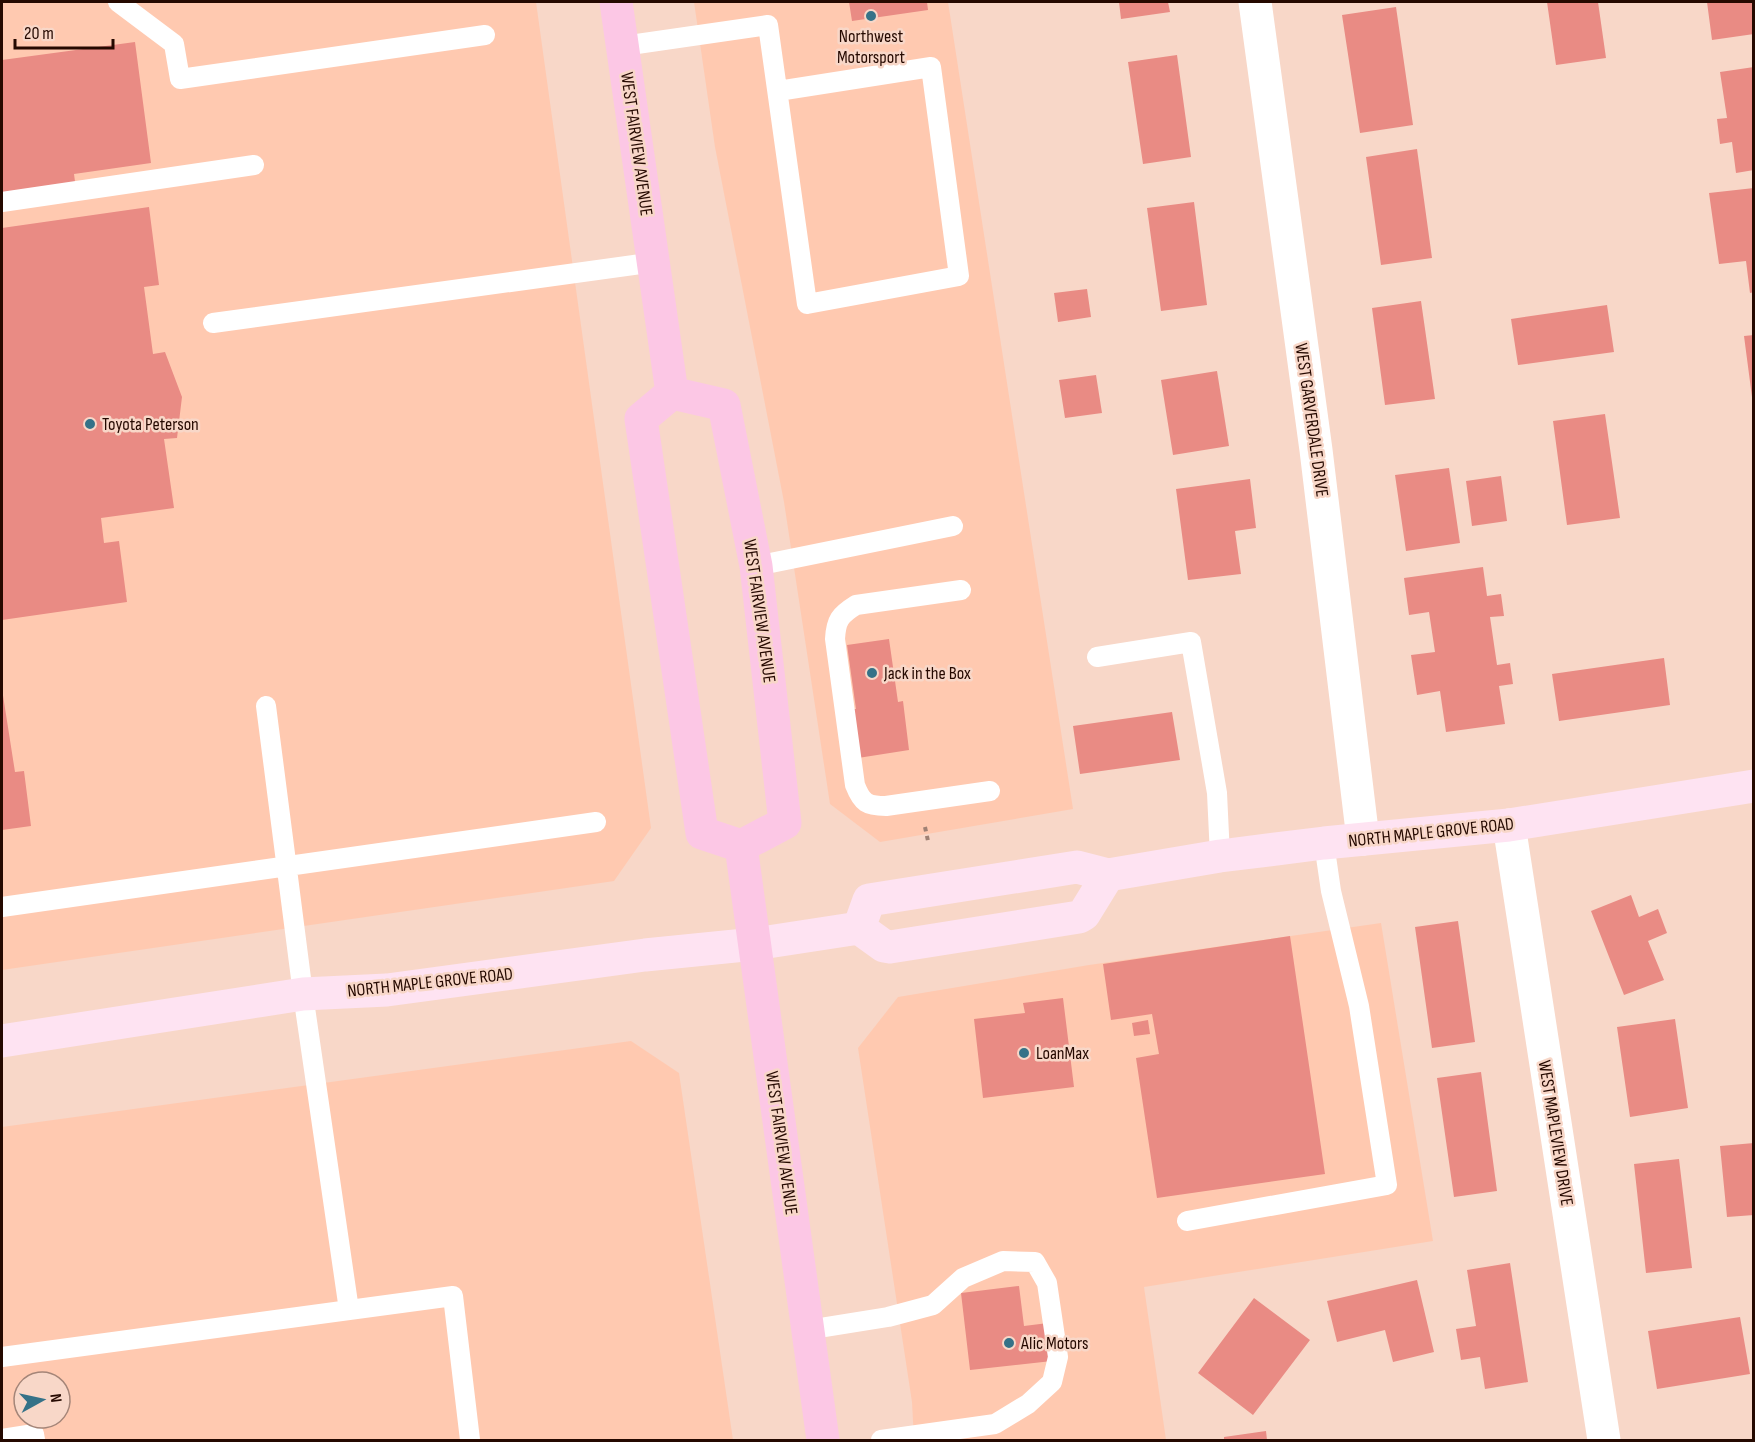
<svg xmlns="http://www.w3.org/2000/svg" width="1755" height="1442" viewBox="0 0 1755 1442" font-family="'Sofia Sans Condensed',sans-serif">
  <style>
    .built { fill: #ffc9b0; fill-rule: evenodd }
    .building { fill: #e98b84 }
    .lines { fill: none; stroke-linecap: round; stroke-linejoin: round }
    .path { stroke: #a08174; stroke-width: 4; stroke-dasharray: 4.5 4.5; stroke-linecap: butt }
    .lane { stroke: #fff; stroke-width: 20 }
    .street { stroke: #fff; stroke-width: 33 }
    .secondary { stroke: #fee3f2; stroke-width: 33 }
    .primary { stroke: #fcc7e5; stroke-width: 33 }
    .poi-dot { fill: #357288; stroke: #f8d7c8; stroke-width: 2 }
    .labels { text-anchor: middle; stroke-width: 5; stroke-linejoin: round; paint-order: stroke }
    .poi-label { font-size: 18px; fill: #250900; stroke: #f8d7c8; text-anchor: start }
    .street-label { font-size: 18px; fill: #250900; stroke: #f8d7c8 }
  </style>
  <rect width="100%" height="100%" fill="#f8d7c8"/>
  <!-- built -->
  <path class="built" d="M2 2H536L651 828 614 881 2 970Z
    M694 2H948L1073 809 880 842 830 804 784 502 715 147Z
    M1381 923 1433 1241 1144 1287 1166 1440H914L912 1402 858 1048 898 997 1089 965Z
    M631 1041 679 1073 733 1440H2V1127ZM24 1382H60V1418H24Z"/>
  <!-- building -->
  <path class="building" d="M849 2H927L928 10 852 21Z
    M1119 2H1168L1170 12 1121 19Z
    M1547 2H1598L1606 58 1556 65Z
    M1707 2H1754V34L1712 40Z
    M1396 7 1413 125 1360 133 1342 15Z
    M135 42 151 163 74 174 76 189 2 199V60Z
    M1177 55 1191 157 1143 164 1128 62Z
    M1754 67V170L1736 173 1732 142 1720 144 1717 119 1727 118 1720 72Z
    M1417 149 1432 258 1381 265 1366 157Z
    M1754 188V292L1750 293 1746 261 1719 264 1709 193Z
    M1194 202 1207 305 1161 311 1147 208Z
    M149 207 159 285 144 287 153 354 165 352 182 397 177 438 164 439 174 508 101 518 104 543 119 541 127 602 2 620V228Z
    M1087 289 1091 317 1058 322 1054 293Z
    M1421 301 1435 399 1385 405 1372 308Z
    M1607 305 1614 352 1518 365 1511 319Z
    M1754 335V397H1752L1744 336Z
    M1217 371 1229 446 1173 455 1161 380Z
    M1096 375 1102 413 1065 418 1059 380Z
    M1605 414 1620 518 1567 525 1553 421Z
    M1449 468 1460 543 1406 551 1395 475Z
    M1501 476 1507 521 1472 526 1466 481Z
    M1250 479 1256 528 1235 531 1241 574 1188 580 1176 489Z
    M1483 567 1487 596 1501 594 1504 616 1490 617 1497 665 1510 663 1513 684 1499 686 1505 724 1446 732 1440 691 1417 695 1411 655 1435 652 1429 612 1409 615 1404 578Z
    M889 639 898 702 903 701 909 750 858 758 851 709H856L847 645Z
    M1664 658 1670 705 1559 721 1552 674Z
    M2 689 15 772 24 771 31 826 2 830Z
    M1172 712 1180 760 1080 774 1073 726Z
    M1631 895 1639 917 1658 909 1667 933 1648 941 1664 980 1624 995 1591 911Z
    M1458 921 1475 1042 1432 1048 1415 927Z
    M1290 936 1325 1174 1157 1198 1136 1058 1159 1054 1152 1014 1111 1020 1103 964Z
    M1063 998 1074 1087 983 1098 974 1019 1025 1013 1023 1003Z
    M1675 1019 1688 1108 1630 1117 1617 1027Z
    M1148 1020 1150 1034 1134 1036 1132 1023Z
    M1481 1072 1497 1191 1454 1197 1437 1078Z
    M1754 1143V1215L1727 1217 1720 1146Z
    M1679 1159 1692 1268 1646 1273 1634 1164Z
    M1510 1263 1528 1382 1485 1389 1480 1357 1461 1360 1456 1329 1476 1326 1467 1270Z
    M1417 1280 1434 1352 1393 1362 1385 1330 1337 1342 1327 1301Z
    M1019 1286 1024 1326 1048 1323 1052 1361 970 1370 961 1293Z
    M1254 1298 1310 1340 1253 1415 1198 1373Z
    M1740 1317 1750 1374 1657 1389 1648 1331Z
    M1266 1431 1267 1440H1224V1437Z"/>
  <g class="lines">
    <!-- path -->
    <path class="path" d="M925 827 928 841"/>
    <!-- lane -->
    <path class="lane" d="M118 2 174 44 180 79 485 35
      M623 46 768 25 807 304 959 276 931 67 778 91
      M2 202 254 165
      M213 323 655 262
      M756 566 953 526
      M961 590 856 605C840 615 836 620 835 639L855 785C862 803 867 806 886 806L990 791
      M1097 657 1191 642 1217 793 1220 856
      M266 706 303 994 349 1310
      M2 907 596 822
      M1187 1221 1387 1185 1359 1006 1331 891 1324 843
      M807 1330 888 1317 933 1305 963 1278 1003 1261 1035 1262 1047 1283 1058 1357 1052 1382 1028 1404 995 1424 881 1440
      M2 1357 453 1296 470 1440
      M2 1439 34 1434 35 1440"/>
    <!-- street -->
    <path class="street" d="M1255 2 1316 450 1363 839
      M1509 825 1604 1440"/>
    <!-- secondary -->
    <path class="secondary" d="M859 928 869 900 1077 867 1108 875 1220 856 1324 843 1509 825 1754 786
      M2 1041 303 994 387 990 645 955 755 944 859 928 884 946 890 947 1079 917 1084 914 1108 875"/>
    <!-- primary -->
    <path class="primary" d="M616 2 672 393
      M672 393 724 405 756 566 785 823 741 846 702 833 641 419Z
      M741 846 823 1440"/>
  </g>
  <!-- markers -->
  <g class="poi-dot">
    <circle cx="871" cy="16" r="6"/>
    <circle cx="90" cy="424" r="6"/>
    <circle cx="872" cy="673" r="6"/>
    <circle cx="1024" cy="1053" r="6"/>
    <circle cx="1009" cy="1343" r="6"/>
  </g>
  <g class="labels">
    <!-- poi labels -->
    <g class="poi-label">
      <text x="871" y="42" text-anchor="middle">Northwest<tspan x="871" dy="21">Motorsport</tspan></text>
      <text x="102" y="430">Toyota Peterson</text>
      <text x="884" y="679">Jack in the Box</text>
      <text x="1036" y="1059">LoanMax</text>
      <text x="1021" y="1349">Alic Motors</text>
    </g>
    <!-- street labels -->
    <g class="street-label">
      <text transform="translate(637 144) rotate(82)" y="6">WEST FAIRVIEW AVENUE</text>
      <text transform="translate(1312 420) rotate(82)" y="6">WEST GARVERDALE DRIVE</text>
      <text transform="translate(760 611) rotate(82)" y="6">WEST FAIRVIEW AVENUE</text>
      <text transform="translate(1431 832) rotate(-6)" y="6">NORTH MAPLE GROVE ROAD</text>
      <text transform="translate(430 982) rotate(-6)" y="6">NORTH MAPLE GROVE ROAD</text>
      <text transform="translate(1556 1133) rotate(81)" y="6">WEST MAPLEVIEW DRIVE</text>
      <text transform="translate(782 1143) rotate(82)" y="6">WEST FAIRVIEW AVENUE</text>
    </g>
  </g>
  <!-- border -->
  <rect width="1755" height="1442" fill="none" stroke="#250900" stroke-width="6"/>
  <!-- north arrow -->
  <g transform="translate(42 1400) rotate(82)"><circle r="28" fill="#f8d7c8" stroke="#a48578" stroke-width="1.5"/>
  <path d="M0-4.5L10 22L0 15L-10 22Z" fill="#357288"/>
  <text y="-9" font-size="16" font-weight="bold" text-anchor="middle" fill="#250900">N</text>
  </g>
  <!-- scale -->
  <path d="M15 39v9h98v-9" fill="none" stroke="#250900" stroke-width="3"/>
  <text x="24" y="39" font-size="18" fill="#250900" stroke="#f8d7c8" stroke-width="4.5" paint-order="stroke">20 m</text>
</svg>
